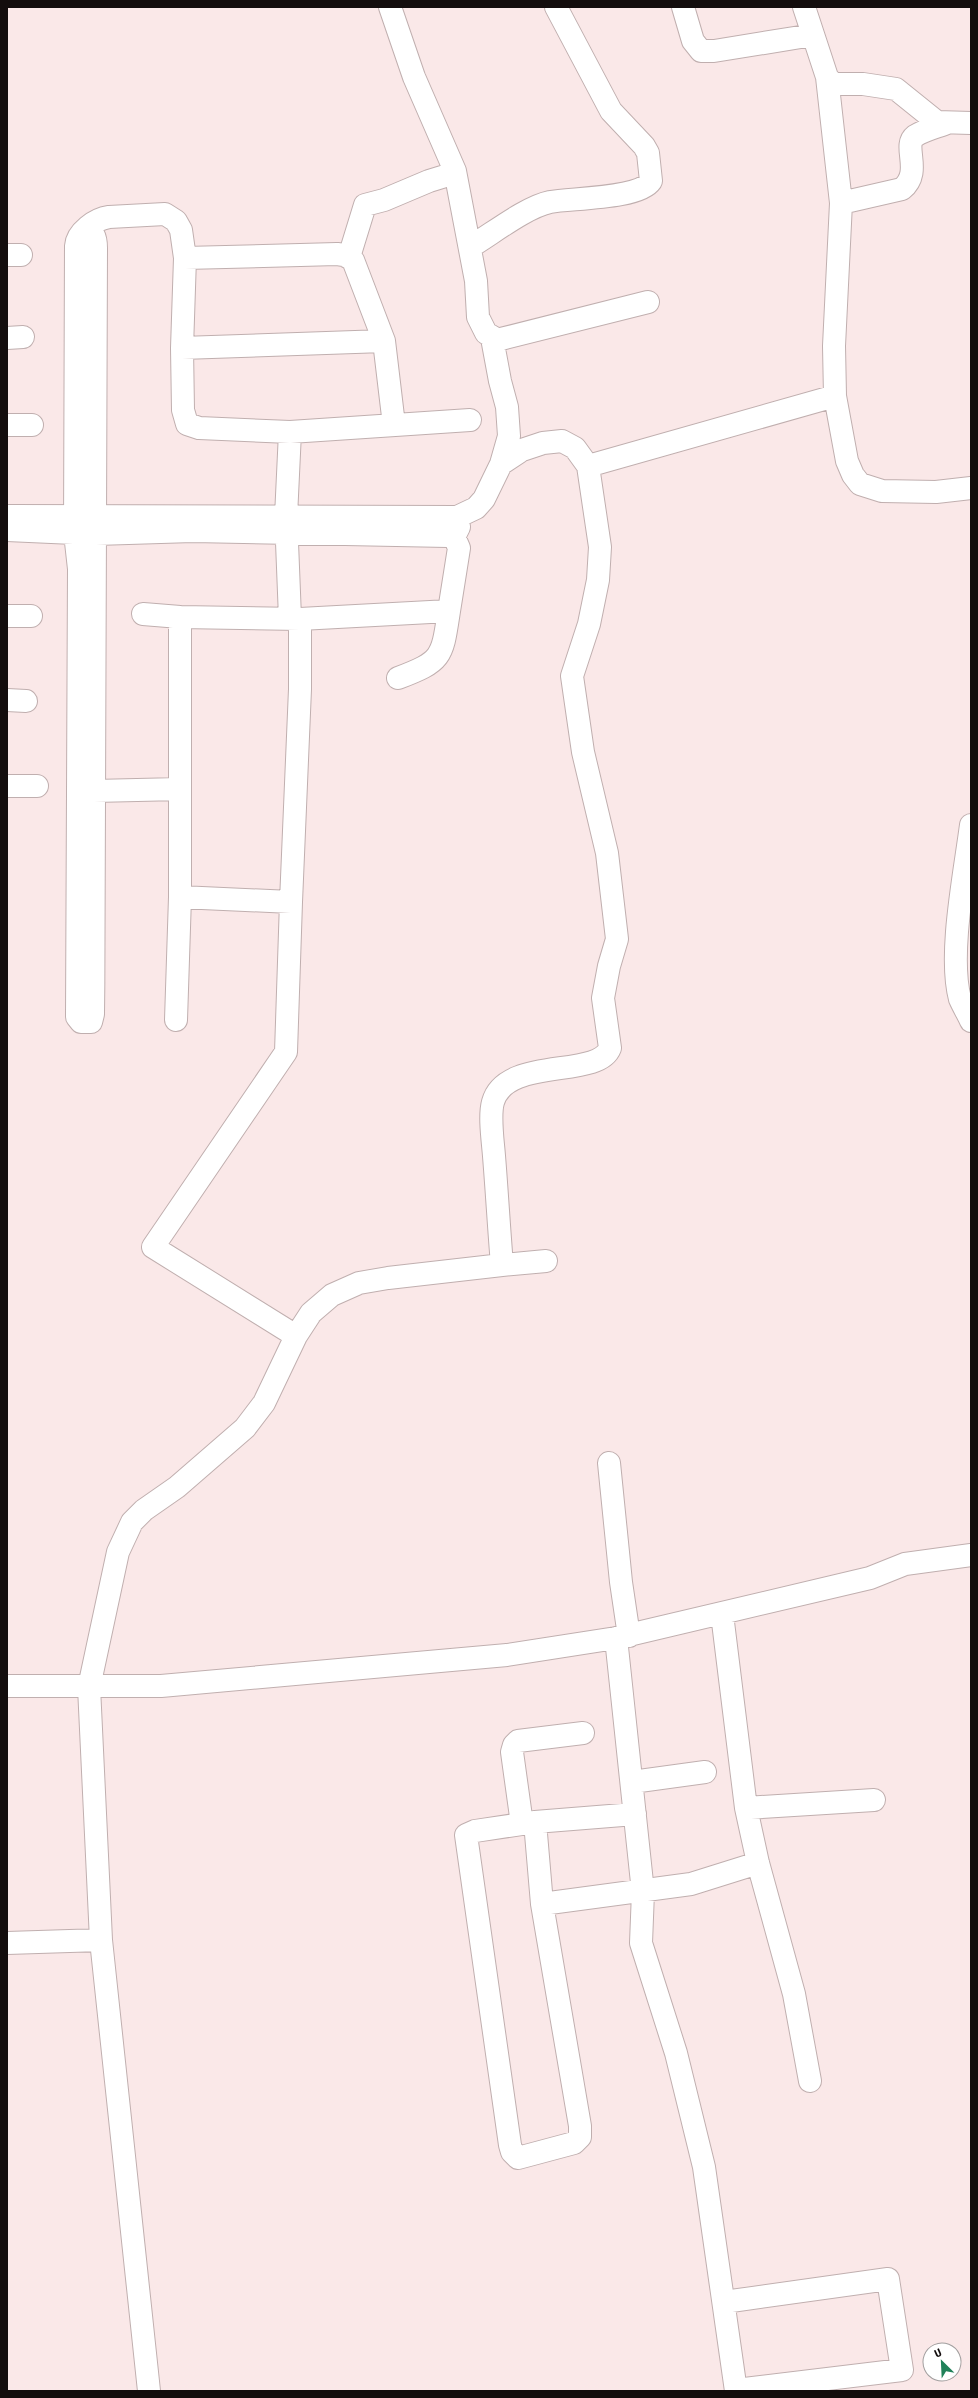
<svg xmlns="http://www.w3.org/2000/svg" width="978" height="2398" viewBox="0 0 978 2398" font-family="'Fira Sans Condensed',sans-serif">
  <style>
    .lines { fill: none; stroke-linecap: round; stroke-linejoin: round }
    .minor-casing { stroke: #c0afaf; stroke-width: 24 }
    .minor { stroke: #fff; stroke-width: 22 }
  </style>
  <rect width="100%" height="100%" fill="#fae8e8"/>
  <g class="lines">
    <!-- minor casing -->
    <g class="minor-casing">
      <path id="minor" d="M390 7 414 77 455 171 476 281 478 317 486 333 496 339H501L648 302
        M683 7 693 41 701 51H714L813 35
        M804 7 827 77 833 84H863L896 89 937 122 971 123
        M827 77 841 203
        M947 123C937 127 924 130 915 136 902 146 923 172 902 189L841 203 834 346 835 396 847 461 853 475 860 484 882 491 936 492 971 488
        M87 229C95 232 96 241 96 248 95 504 96 759 93 1014L91 1022H81L77 1017 79 569 75 533 76 246C77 232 95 219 109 217L165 214 176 221 181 230 185 258 182 348 183 410 187 424 199 428 290 432 470 420
        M470 247C492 234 526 207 550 202 572 198 639 199 651 181L648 153 644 146 611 111 556 7
        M7 255H21
        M349 257 365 205 384 200 429 181 455 173
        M185 258 337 254 344 255 353 260 384 341 394 425
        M7 338 23 337
        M182 348 384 341
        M7 425H32
        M588 466 835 396
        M7 516 457 517 459 527 456 533 448 536 193 531 96 534 7 530
        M457 517 476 508 484 499 501 464 509 436 507 407 500 381 492 338
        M449 611 459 548 453 534
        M143 614 180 617
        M7 616H31
        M290 618 286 517 290 432
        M7 700 26 701
        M7 786H37
        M94 791 180 789
        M971 825C965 872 948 955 960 999 963 1006 968 1014 971 1021
        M180 897 291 902 300 689V619
        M291 902 286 1052 153 1247 296 1336
        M176 1020 180 897V617L300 619 449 611C442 657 443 661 398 678
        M502 1265 546 1261
        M609 1463 621 1582 629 1636
        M722 1614 746 1808 758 1863 794 1994 810 2081
        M616 1638 643 1892 641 1943 676 2053 704 2167 736 2391
        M7 1686H161L507 1655 616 1638 870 1578 905 1564 971 1555
        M632 1782 705 1772
        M746 1808 874 1800
        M535 1822 542 1904 580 2126V2137L574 2143 518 2158 512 2152 510 2145 466 1835 475 1831 535 1822 635 1814
        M522 1824 512 1752 514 1745 518 1741 583 1733
        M542 1904 691 1884 758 1863
        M7 1943 101 1940
        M724 2302 888 2279 902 2370 736 2390
        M149 2391 101 1940 89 1687 118 1552 132 1522 144 1510 177 1487 245 1428 264 1403 296 1336 311 1313 332 1295 359 1283 388 1278 502 1265C499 1229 497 1193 494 1156 493 1142 489 1116 493 1102 506 1056 598 1079 610 1048L603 998 609 966 617 939 607 853 583 752 572 676 589 624 598 580 600 547 588 466 575 448 562 441 543 443 522 450 501 464"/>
    </g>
    <!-- minor -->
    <use href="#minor" class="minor"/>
  </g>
  <!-- border -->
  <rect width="978" height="2398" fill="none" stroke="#130d0d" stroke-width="16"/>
  <!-- north arrow -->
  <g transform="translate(942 2362) rotate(336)"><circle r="19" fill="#ffffff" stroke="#a19e9e"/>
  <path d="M0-3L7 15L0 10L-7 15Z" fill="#208159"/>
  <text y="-6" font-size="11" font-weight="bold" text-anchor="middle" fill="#130d0d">U</text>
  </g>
</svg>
